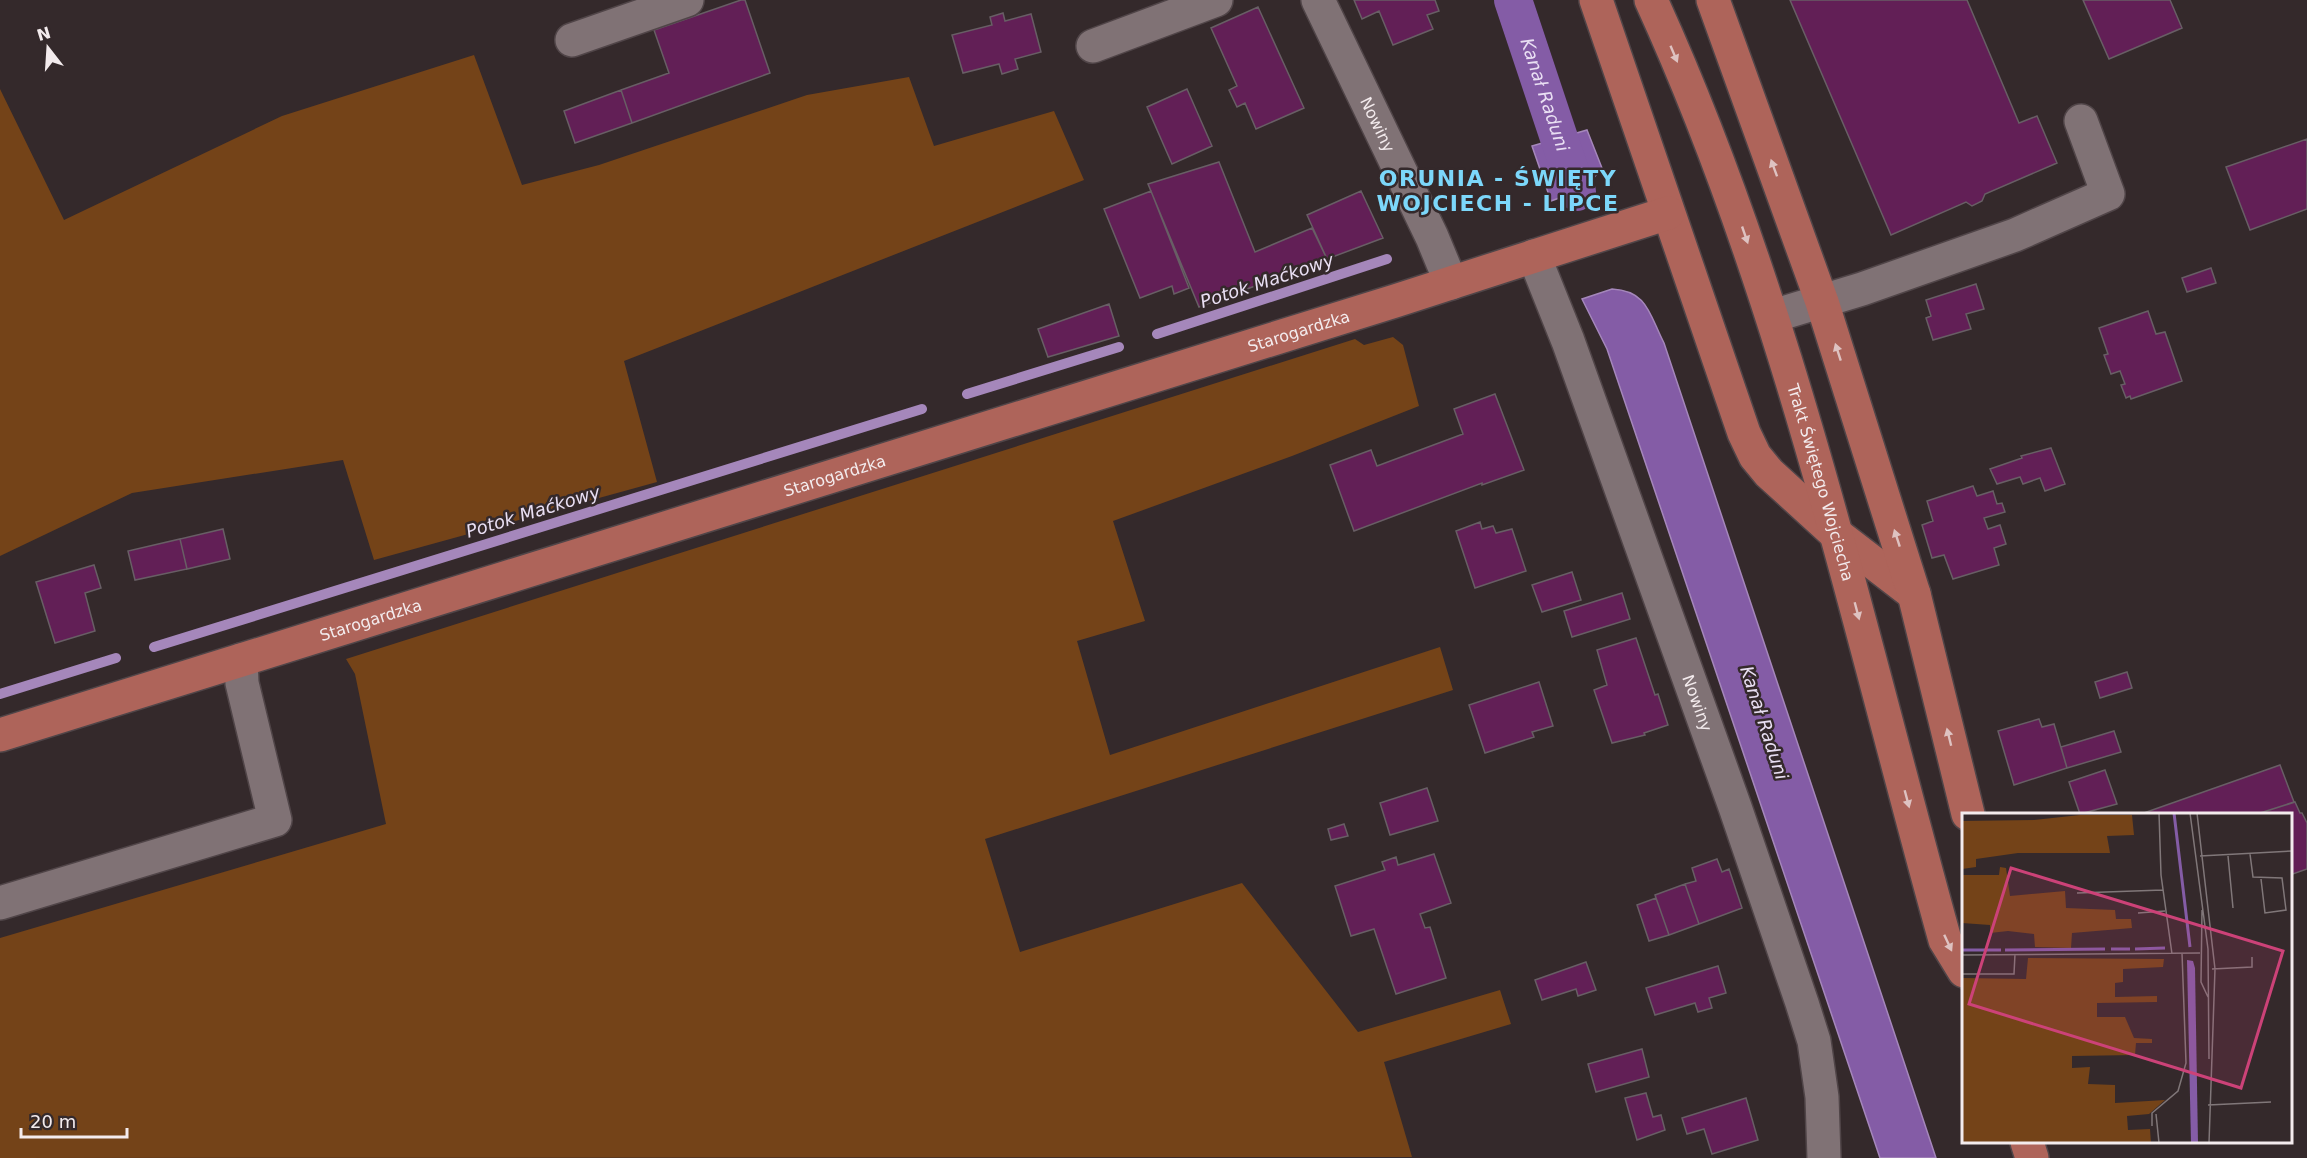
<svg xmlns="http://www.w3.org/2000/svg" width="2307" height="1158" viewBox="0 0 2307 1158" font-family="'DejaVu Sans',sans-serif">
  <style>
    .green { fill: #744318 }
    .water { fill: #845ca6; stroke: #a587bb; stroke-width: 1.5 }
    .lines { fill: none; stroke-linecap: round; stroke-linejoin: round }
    .stream { stroke: #a587bb; stroke-width: 10 }
    .canal { stroke: #845ca6; stroke-width: 38 }
    .building { fill: #621f56; stroke: #685e65; stroke-width: 1.5 }
    .minor-casing { stroke: #504548; stroke-width: 36 }
    .major-casing { stroke: #504548; stroke-width: 36 }
    .minor { stroke: #807275; stroke-width: 33 }
    .major { stroke: #ae645a; stroke-width: 33 }
    .oneway { fill: #dec2c1 }
    .labels { text-anchor: middle; stroke-width: 5; stroke-linejoin: round; paint-order: stroke }
    .street-label { font-size: 16px; fill: #f3ebed; stroke: #34292b }
    .water-label { font-size: 18px; font-style: italic; fill: #e9dff3; stroke: #34292b }
    .district-label { font-size: 22px; font-weight: bold; letter-spacing: 1.5px; fill: #7cd7fa; stroke: #34292b }
    .inset-river { fill: none; stroke: #845ca6; stroke-width: 3 }
    .inset-road { fill: none; stroke: #807779; stroke-width: 1.5 }
    .view { fill: #cc4278; fill-opacity: 0.15; stroke: #cc4278; stroke-width: 3 }
    .inset-edge { fill: none; stroke: #f3ebed; stroke-width: 3 }
  </style>
  <rect width="100%" height="100%" fill="#34292b"/>
  <!-- green -->
  <path class="green" d="M474 55 522 185 599 165 807 95 909 77 934 146 1054 111 1084 180 624 361 657 482 374 560 343 460 132 493 0 556V89L64 220 282 116Z
    M1393 337 1403 345 1419 406 1292 456 1113 521 1145 621 1077 641 1110 755 1440 647 1453 690 985 839 1020 952 1242 883 1358 1032 1500 990 1511 1024 1384 1062 1412 1157 0 1158V938L386 824 355 674 346 659 1355 339 1364 345Z"/>
  <!-- water -->
  <path class="water" d="M1587 130 1602 168 1584 189 1551 201 1532 146Z
    M1612 289C1648 291 1649 314 1664 343L1936 1158H1880L1607 349 1582 299Z"/>
  <g class="lines">
    <!-- stream -->
    <path class="stream" d="M1157 334 1387 259
      M967 394 1119 347
      M154 647 922 409
      M0 694 116 658"/>
    <!-- canal -->
    <path class="canal" id="s1" d="M1513 0 1577 192"/>
  </g>
  <!-- building -->
  <path class="building" d="M741 0H745L770 73 632 123 621 90 669 73 654 30Z
    M1354 0H1435L1439 11 1427 15 1433 29 1393 45 1379 11 1362 19Z
    M1790 0H1967L2019 123 2037 116 2057 163 1985 194 1982 201 1972 206 1966 202 1891 235Z
    M2083 0H2170L2182 28 2109 59Z
    M1258 7 1304 108 1256 129 1245 103 1237 107 1229 90 1237 86 1211 28Z
    M1003 13 1005 21 1031 14 1041 52 1015 59 1018 69 1002 74 999 64 963 73 952 35 992 25 990 17Z
    M1187 89 1212 146 1172 164 1147 107Z
    M621 90 632 123 575 143 564 111Z
    M2307 139V209L2250 230 2226 167Z
    M1219 162 1255 252 1312 228 1327 259 1199 307 1148 184Z
    M1151 191 1189 288 1174 294 1172 286 1140 298 1104 209Z
    M1361 191 1383 238 1327 259 1307 215Z
    M2211 268 2216 283 2187 292 2182 278Z
    M1976 284 1984 309 1966 314 1971 329 1933 340 1926 318 1931 316 1926 300Z
    M1109 304 1119 336 1048 357 1038 329Z
    M2148 311 2156 334 2165 332 2182 381 2131 399 2130 396 2126 398 2121 385 2125 384 2120 371 2111 374 2104 355 2108 354 2099 328Z
    M1495 394 1524 470 1482 485V483L1354 531 1330 465 1371 450 1377 466 1463 434 1454 409Z
    M2051 448 2065 484 2045 491 2040 478 2023 484 2020 477 1997 484 1990 469 2022 458 2021 456Z
    M1973 486 1977 496 1993 491 1997 504 2002 503 2005 512 1984 518 1988 529 2000 525 2006 544 1994 548 1999 565 1953 579 1944 555 1932 558 1922 525 1933 521 1927 501Z
    M1480 522 1482 529 1493 526 1496 533 1512 529 1526 571 1475 588 1456 531Z
    M223 529 230 559 187 569 180 539Z
    M180 539 187 569 135 580 128 551Z
    M94 565 101 588 85 593 95 631 55 643 36 582Z
    M1572 572 1581 600 1542 612 1532 585Z
    M1622 593 1630 619 1572 637 1564 611Z
    M1636 638 1655 695 1658 694 1668 725 1644 733 1645 735 1612 743 1594 690 1607 685 1597 650Z
    M2127 672 2132 688 2100 698 2095 682Z
    M1539 682 1553 726 1532 732 1534 737 1485 753 1469 705Z
    M2039 719 2042 727 2054 724 2067 768 2014 785 1998 731Z
    M2114 731 2121 752 2067 768 2061 747Z
    M2280 765 2294 802 2257 814H2141Z
    M2105 770 2117 804 2080 814 2069 782Z
    M1427 788 1438 821 1390 835 1380 803Z
    M2295 802 2300 813H2302L2307 823V869L2290 875V814H2257Z
    M1344 824 1348 836 1331 840 1328 829Z
    M1434 854 1451 903 1420 914 1425 928 1430 927 1446 978 1396 994 1374 929 1351 936 1335 886 1385 870 1382 862 1396 857 1398 865Z
    M1717 859 1722 872 1729 869 1742 908 1699 924 1685 884 1696 881 1692 868Z
    M1685 884 1699 924 1669 935 1655 895Z
    M1656 898 1669 935 1649 941 1637 905Z
    M1586 962 1596 990 1578 996 1576 989 1542 1000 1535 980Z
    M1718 966 1726 993 1709 998 1712 1008 1698 1012 1695 1003 1655 1015 1646 988Z
    M1642 1049 1649 1077 1596 1092 1588 1064Z
    M1646 1093 1653 1117 1661 1115 1665 1130 1637 1140 1625 1098Z
    M1746 1098 1758 1140 1712 1154 1704 1129 1687 1134 1682 1118Z"/>
  <g class="lines">
    <!-- minor casing -->
    <g class="minor-casing">
      <g id="minor">
        <path id="s2" d="M1318 0 1432 237 1451 283"/>
        <path d="M572 40 687 0"/>
        <path d="M1093 46 1216 0"/>
        <path id="s3" d="M1534 256 1568 341 1735 807 1802 1003 1814 1041 1822 1097 1824 1158"/>
        <path d="M1773 316 1862 289 2015 235 2108 194 2081 121"/>
        <path d="M0 903 275 820 242 683 241 660"/>
      </g>
    </g>
    <!-- major casing -->
    <g class="major-casing">
      <g id="major">
        <path d="M1596 0 1744 433 1755 456 1769 473 1836 534 1914 594"/>
        <path id="s4" d="M1651 0C1788 300 1857 624 1945 940L1964 971"/>
        <path d="M1713 0 1822 302 1914 594 1968 814"/>
        <path id="s5" d="M0 735 1395 301 1668 213"/>
        <path d="M2027 1142 2032 1158"/>
      </g>
    </g>
    <!-- minor -->
    <use href="#minor" class="minor"/>
    <!-- major -->
    <use href="#major" class="major"/>
  </g>
  <!-- one-way arrows -->
  <defs><path id="oneway-solid" d="M-6-.8H1V-3.2L6.5 0L1 3.2V.8H-6Z" transform="scale(1.5)"/></defs>
  <g class="oneway">
    <use href="#oneway-solid" transform="translate(1674 54) rotate(67)"/>
    <use href="#oneway-solid" transform="translate(1774 168) rotate(-110)"/>
    <use href="#oneway-solid" transform="translate(1745 235) rotate(71)"/>
    <use href="#oneway-solid" transform="translate(1838 352) rotate(-108)"/>
    <use href="#oneway-solid" transform="translate(1897 538) rotate(-108)"/>
    <use href="#oneway-solid" transform="translate(1857 611) rotate(75)"/>
    <use href="#oneway-solid" transform="translate(1949 737) rotate(-104)"/>
    <use href="#oneway-solid" transform="translate(1907 799) rotate(75)"/>
    <use href="#oneway-solid" transform="translate(1948 943) rotate(65)"/>
  </g>
  <g class="labels">
    <!-- street labels -->
    <g class="street-label">
      <text dy="6" stroke="none"><textPath href="#s2" startOffset="138">Nowiny</textPath></text>
      <text dy="6" stroke="none"><textPath href="#s5" startOffset="1360">Starogardzka</textPath></text>
      <text dy="6" stroke="none"><textPath href="#s5" startOffset="874">Starogardzka</textPath></text>
      <text dy="6" stroke="none"><textPath href="#s4" startOffset="512">Trakt Świętego Wojciecha</textPath></text>
      <text dy="6" stroke="none"><textPath href="#s5" startOffset="388">Starogardzka</textPath></text>
      <text dy="6" stroke="none"><textPath href="#s3" startOffset="476">Nowiny</textPath></text>
    </g>
    <!-- water labels -->
    <g class="water-label">
      <text dy="6" stroke="none"><textPath href="#s1" startOffset="100">Kanał Raduni</textPath></text>
      <text transform="translate(1267 281) rotate(-18)" y="6">Potok Maćkowy</text>
      <text transform="translate(533 512) rotate(-17)" y="6">Potok Maćkowy</text>
      <text transform="translate(1764 723) rotate(72)" y="6">Kanał Raduni</text>
    </g>
    <!-- district labels -->
    <g class="district-label">
      <text x="1498" y="186">ORUNIA - ŚWIĘTY<tspan x="1498" dy="25">WOJCIECH - LIPCE</tspan></text>
    </g>
  </g>
  <!-- overview -->
  <g transform="translate(1962 813)">
    <rect width="330" height="330" fill="#34292b"/>
    <path d="M118 2H170L172 22 145 23 148 40H56L14 46V54L0 56V8L72 7ZM38 54 44 55 48 83 103 78 104 95 153 97 154 106H169L170 115 110 120 109 135 73 134 72 121 46 118 28 120V112L0 110V62H37ZM66 145 202 146 201 154 161 156V169L153 170V184L195 183V189L135 190V204H163L172 225 190 226V230H174L173 242 110 243V255L128 254 126 271 153 272V290L203 287 187 301 165 303 166 317 188 316 189 330H0V165L64 166Z" fill="#744318"/>
    <path d="M225 147 231 148 233 155 236 330H229Z" fill="#845ca6"/>
    <path class="inset-river" d="M212 0 228 134M149 136H168M173 136 203 135M0 137H39M43 137 143 136"/>
    <path class="inset-road" d="M197 0 199 62 210 141M228 0 246 136 247 246M235 0 253 156 247 330M288 41 291 64 320 65 324 97 303 100 299 66M238 43 330 38M266 43 271 95M115 80 201 77M240 97 239 169 246 184M176 100 203 98M0 142 238 140M250 156 290 154V144M0 161H52L53 141M246 292 309 289M194 301 197 330M190 313V300L216 278 224 250 220 140"/>
    <path class="view" d="M49 55 321 138 279 275 7 191Z"/>
    <rect width="330" height="330" class="inset-edge"/>
  </g>
  <!-- north arrow -->
  <g transform="translate(48 48) rotate(343)" stroke="#34292b" stroke-width="4.5" paint-order="stroke">
  <path d="M0-4.5L10 22L0 15L-10 22Z" fill="#f3ebed"/>
  <text y="-9" font-size="16" font-weight="bold" text-anchor="middle" fill="#f3ebed">N</text>
  </g>
  <!-- scale -->
  <path d="M21 1128v9h106v-9" fill="none" stroke="#f3ebed" stroke-width="3"/>
  <text x="30" y="1128" font-size="18" fill="#f3ebed" stroke="#34292b" stroke-width="4.5" paint-order="stroke">20 m</text>
</svg>
